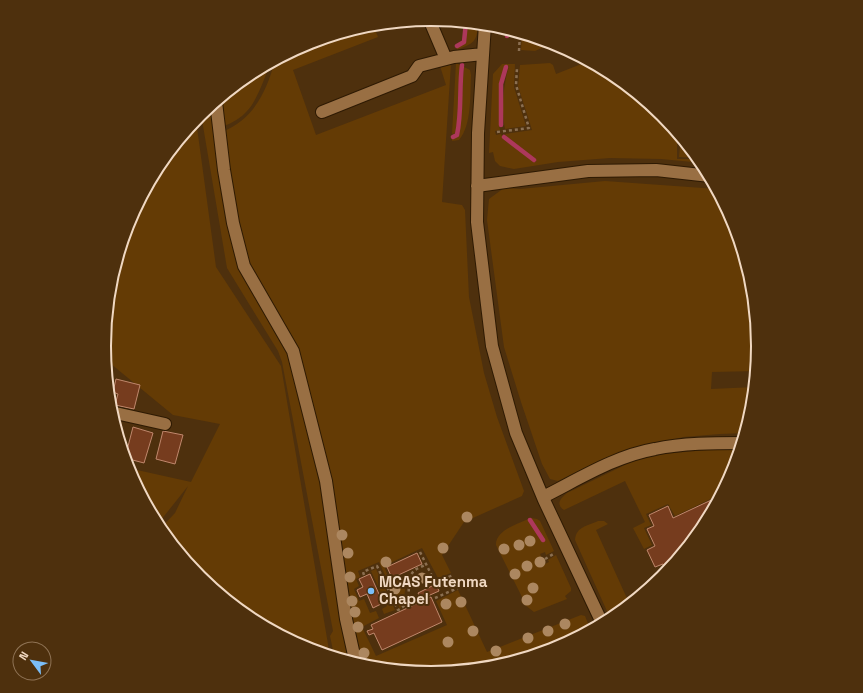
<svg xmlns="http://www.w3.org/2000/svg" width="863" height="693" viewBox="0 0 863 693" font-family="'Space Grotesk',sans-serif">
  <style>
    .green { fill: #643b05 }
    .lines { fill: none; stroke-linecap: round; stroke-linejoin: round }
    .stream { stroke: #ad385b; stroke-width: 4.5 }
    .building { fill: #763c1e; stroke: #c0876c }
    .minor-casing { stroke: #2e1a03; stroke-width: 14 }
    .path { stroke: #8b6f51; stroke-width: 2.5; stroke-dasharray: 3 3; stroke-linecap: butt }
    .minor { stroke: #996f43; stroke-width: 12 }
    .tree { fill: #ac8760 }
    .poi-dot { fill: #7bbef8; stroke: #4e300d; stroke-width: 1.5 }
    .labels { text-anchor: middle; stroke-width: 4; stroke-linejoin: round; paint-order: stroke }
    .poi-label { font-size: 15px; font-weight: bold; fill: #f0d8c2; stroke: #4e300d; text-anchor: start }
    .rim { fill: none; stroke: #f0d8c2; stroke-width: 2 }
  </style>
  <rect width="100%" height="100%" fill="#4e300d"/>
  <!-- green -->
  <path class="green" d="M468 23 478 24C477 42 474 43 457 50V47L466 43Z
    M368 25H373L378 37 293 70 316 135 446 85 440 66 451 63 442 202 462 205 465 210 469 297 484 373 497 417 524 491 522 496 464 522 442 555 451 573 438 578 422 548 384 566 391 584 407 576 404 598 400 609 379 562 358 571 360 577 356 579 359 586 354 589 359 601 364 599 370 613 376 611 379 618 362 627 376 656 447 625 436 601 458 590 487 652 581 615 585 616 591 631 557 649 495 668 431 674 364 667 356 639 343 572 296 349 246 264 222 132C254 119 266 92 275 61L306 44Z
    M522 34 544 40 546 46 535 51 521 50Z
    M589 61 614 74 663 115 677 132V159H700L703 163 661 159 610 158 558 162 514 169 500 166 495 161 493 152 489 153 493 74 502 64H515L514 87 526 126 505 129C501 108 503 86 509 66H505L499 84V124L500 130 495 131 496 135 501 134 503 139 534 162H536V159L506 136 505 134 532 130 518 86 520 65 550 63 553 65 556 74Z
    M270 63C266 75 256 103 247 111 241 118 232 123 224 126L221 97 250 74Z
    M456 63 460 65C458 88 459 110 456 133L452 134Z
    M464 67 470 70 471 75C470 94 472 125 459 140L452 141V139L458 136C463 113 461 90 464 67Z
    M211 105 235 254 242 271 285 345 315 446 352 663 337 658 334 655 330 636 333 631 282 362 278 351 227 268 201 114Z
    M196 120 216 267 281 366 330 656 306 649 249 619 200 578 160 529 175 513 188 486 157 525 128 468 191 482 220 424 173 415 105 359 104 346 110 282 129 221 159 164Z
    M681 137 698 158 679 157Z
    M605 181 717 189 734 221 753 283 759 347 757 371 712 372 711 389 755 387 753 411 746 433 720 434 683 437 644 447 602 459 558 481 550 479 542 464 521 402 504 347 487 220 489 199 504 188 520 189Z
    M706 450H741L734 472 723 493 675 516 668 504 646 514 651 525 644 528 652 545 644 549 633 528 645 522 625 481 564 510C555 504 561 498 567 493L633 461 663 454Z
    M531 518 537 519 540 521 554 551 546 555 545 552 540 554 545 564 549 562 548 560 556 555 571 588V591L565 596 567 599 534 612 521 602 524 601 496 545C495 530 520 523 531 518Z
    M598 521H604L608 524 596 530 630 605 611 620 575 540C576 527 587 526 598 521Z
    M376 569 395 610 384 614 382 609 387 606 371 571Z"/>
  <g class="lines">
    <!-- stream -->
    <path class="stream" d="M507 36V29
      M457 46 464 42 466 22
      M501 125V84L506 67
      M453 137 457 135C462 112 459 88 462 65
      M504 137 534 160
      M530 520 543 540"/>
  </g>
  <!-- building -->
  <path class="building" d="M116 379 140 385 134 409 115 405 118 394 113 392Z
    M133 427 153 433 144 463 125 458Z
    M163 431 183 435 175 464 156 459Z
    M722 495 704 529 667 573 663 564 655 567 647 550 655 546 647 529 654 526 649 515 668 506 673 518Z
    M417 553 422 564 392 578 387 567Z
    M370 574 383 603 373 608 367 594 360 597 357 590 363 587 359 579Z
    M436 584 439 591 421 599 418 593Z
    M431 597 442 622 382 650 374 633 369 635 367 631 373 629 371 625Z"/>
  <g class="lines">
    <!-- minor casing -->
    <g class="minor-casing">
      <path id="minor" d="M429 19 446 59
        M485 24 478 133 477 222 492 346 516 433 544 500 603 625
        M216 102 224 170 233 223 244 266 293 351 326 481 346 619 356 664
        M322 112 412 76 419 66 454 57 483 54
        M477 186 588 171 656 170 710 176
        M111 412 165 424
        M543 497C579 479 615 456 655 449 683 443 714 443 743 443"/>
    </g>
    <!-- path -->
    <path class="path" d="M519 51 520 33
      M497 132 529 128 516 85 517 68
      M420 552 435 582 454 575
      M545 559 555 553
      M364 575 363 572 377 566 398 610C418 600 401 582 415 570 418 568 423 566 427 564
      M435 598 460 587"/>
    <!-- minor -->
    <use href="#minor" class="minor"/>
  </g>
  <!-- trees -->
  <g class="tree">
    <circle cx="467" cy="517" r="5.5"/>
    <circle cx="342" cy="535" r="5.5"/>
    <circle cx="530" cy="541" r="5.5"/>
    <circle cx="519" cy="545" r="5.5"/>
    <circle cx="443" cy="548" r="5.5"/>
    <circle cx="504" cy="549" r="5.5"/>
    <circle cx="348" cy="553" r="5.5"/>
    <circle cx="386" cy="562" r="5.5"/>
    <circle cx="540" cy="562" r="5.5"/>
    <circle cx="527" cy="566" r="5.5"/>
    <circle cx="515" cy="574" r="5.5"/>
    <circle cx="350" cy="577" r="5.5"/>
    <circle cx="422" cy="578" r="5.5"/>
    <circle cx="533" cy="588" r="5.5"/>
    <circle cx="395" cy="589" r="5.5"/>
    <circle cx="527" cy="600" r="5.5"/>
    <circle cx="352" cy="601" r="5.5"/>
    <circle cx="461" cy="602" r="5.5"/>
    <circle cx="446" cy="604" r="5.5"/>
    <circle cx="355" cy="612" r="5.5"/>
    <circle cx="565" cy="624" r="5.5"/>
    <circle cx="358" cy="627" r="5.5"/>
    <circle cx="473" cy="631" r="5.5"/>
    <circle cx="548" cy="631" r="5.5"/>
    <circle cx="528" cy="638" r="5.5"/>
    <circle cx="448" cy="642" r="5.5"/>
    <circle cx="496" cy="651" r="5.5"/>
    <circle cx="364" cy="653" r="5.5"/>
  </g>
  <!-- markers -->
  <circle class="poi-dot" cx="371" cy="591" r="4"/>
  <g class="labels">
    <!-- poi labels -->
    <g class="poi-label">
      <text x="379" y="587">MCAS Futenma<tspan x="379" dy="17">Chapel</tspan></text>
    </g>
  </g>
  <!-- crop -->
  <path d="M0 0H863V693H0ZM111 346a320 320 0 1 1 640 0a320 320 0 1 1-640 0Z" fill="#4e300d" fill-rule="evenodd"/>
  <path class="rim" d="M111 346a320 320 0 1 1 640 0a320 320 0 1 1-640 0Z"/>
  <!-- north arrow -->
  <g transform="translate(32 661) rotate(302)"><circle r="19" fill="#4e300d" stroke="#8f7355"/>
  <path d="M0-3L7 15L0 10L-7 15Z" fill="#7bbef8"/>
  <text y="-6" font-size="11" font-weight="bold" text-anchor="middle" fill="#f0d8c2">N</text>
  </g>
</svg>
